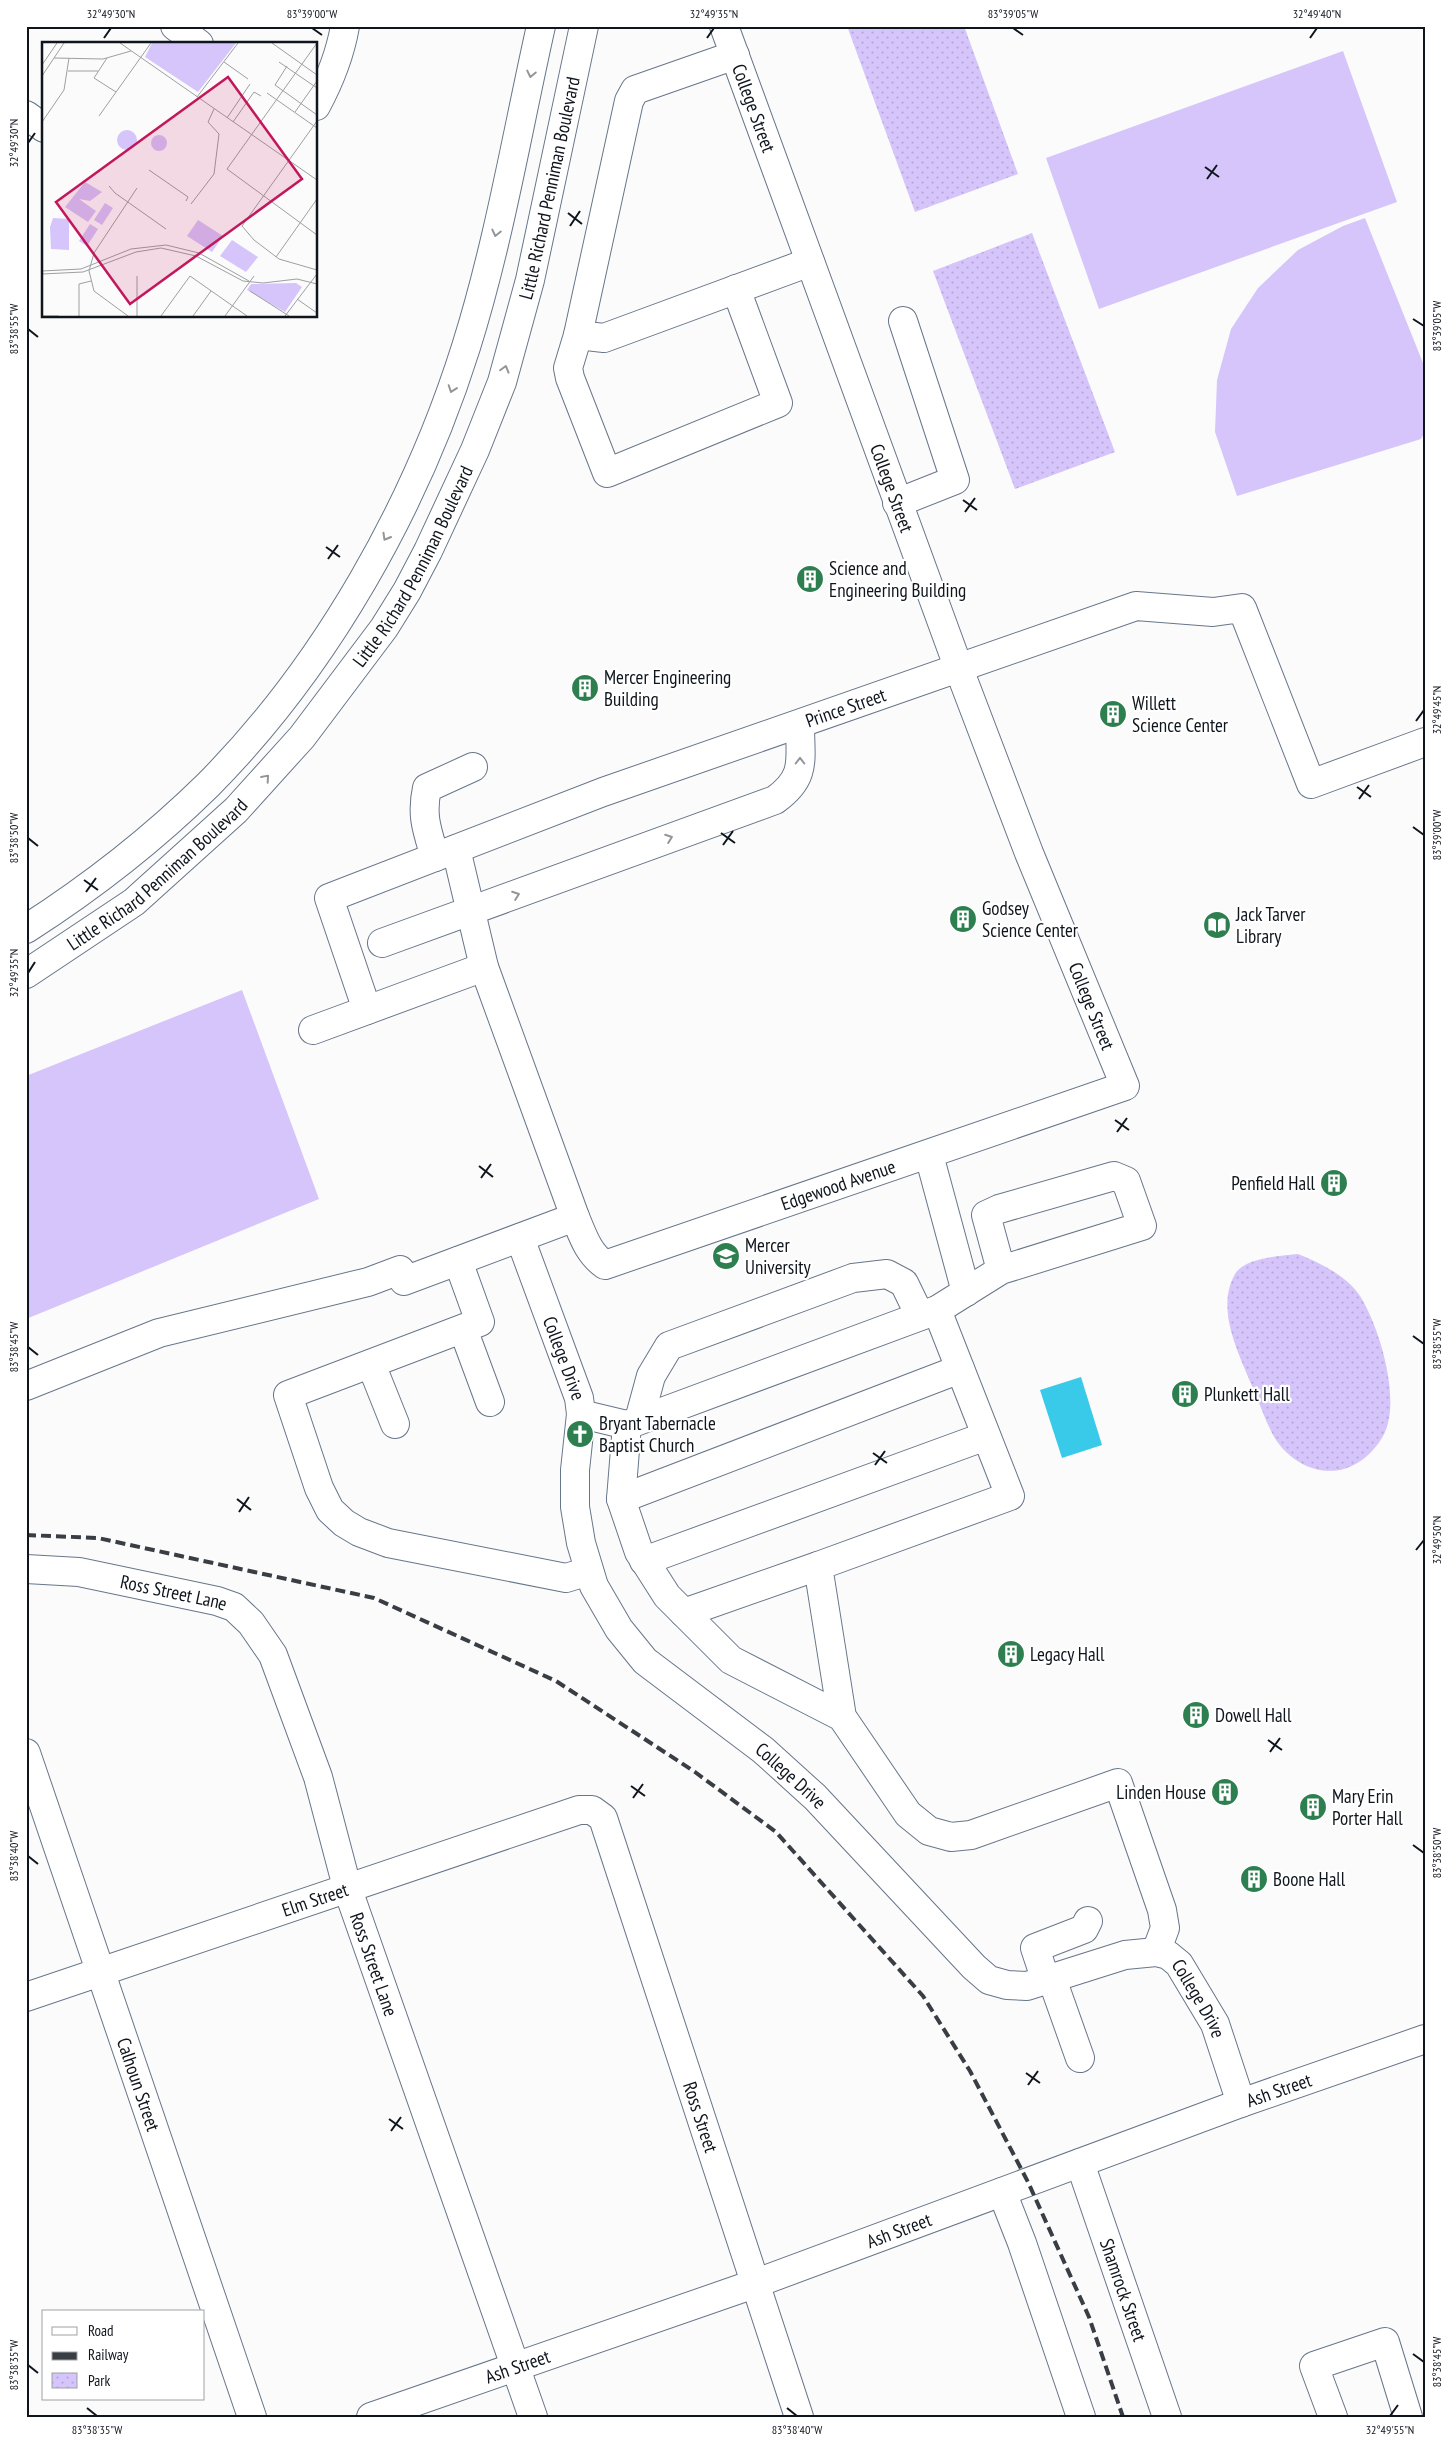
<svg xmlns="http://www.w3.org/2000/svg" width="1451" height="2443" viewBox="0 0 1451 2443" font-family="'PT Sans Narrow',sans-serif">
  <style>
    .grass { fill: #d5c5fa }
    .park { fill: url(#park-dots) }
    .water { fill: #39c9e9 }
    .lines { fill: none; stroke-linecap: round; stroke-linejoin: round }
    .minor-casing { stroke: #67768a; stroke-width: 30 }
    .minor { stroke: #fff; stroke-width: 28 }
    .rail { stroke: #393e45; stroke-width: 4; stroke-dasharray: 10 5; stroke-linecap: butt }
    .oneway { stroke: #939699 }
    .ticks { fill: none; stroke: #0f151d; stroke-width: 2 }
    .labels { text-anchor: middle; stroke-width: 4.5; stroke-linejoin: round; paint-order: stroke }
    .street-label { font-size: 19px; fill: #0f151d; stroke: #fff }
    .poi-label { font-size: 19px; fill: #0f151d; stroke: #fff; text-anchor: start }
    .inset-road { fill: none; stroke: #9d9fa2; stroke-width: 1 }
    .view { fill: #c2185b; fill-opacity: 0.15; stroke: #c2185b; stroke-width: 2.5 }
    .inset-edge { fill: none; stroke: #0f151d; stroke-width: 2.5 }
    .neatline { fill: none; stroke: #0f151d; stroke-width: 2 }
    .ticks-label { font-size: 12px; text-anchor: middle; fill: #0f151d }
  </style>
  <defs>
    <pattern id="park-dots" width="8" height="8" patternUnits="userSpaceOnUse" patternTransform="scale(1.25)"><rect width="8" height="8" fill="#d5c5fa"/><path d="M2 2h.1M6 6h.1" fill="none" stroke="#b6a8d6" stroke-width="1.8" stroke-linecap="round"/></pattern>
  </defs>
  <rect width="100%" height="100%" fill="#fbfbfb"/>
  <!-- grass -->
  <path class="grass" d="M1343 51 1397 202 1099 309 1046 158Z
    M1365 218 1425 368V432L1421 439 1237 496 1215 432 1217 380 1231 329 1258 288 1298 250 1343 226Z
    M242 990 319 1199 26 1319V1076Z"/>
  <!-- park -->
  <path class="park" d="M847 26H964L1018 174 915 212Z
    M1032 233 1115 452 1015 489 933 271Z
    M1298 1254C1320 1263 1346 1275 1360 1296 1379 1326 1397 1389 1388 1423 1385 1437 1374 1451 1362 1460 1331 1483 1291 1467 1273 1435 1265 1420 1259 1402 1252 1386 1239 1354 1215 1309 1235 1274 1245 1257 1281 1256 1298 1254Z"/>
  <!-- water -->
  <path class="water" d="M1081 1377 1102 1445 1062 1458 1040 1390Z"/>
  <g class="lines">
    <!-- minor casing -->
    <g class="minor-casing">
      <g id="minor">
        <path d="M175 26 199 44"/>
        <path d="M735 55 635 90 629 101 578 335 604 338 810 262"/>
        <path d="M316 106C330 80 340 55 345 26"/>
        <path d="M26 115 44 128"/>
        <path d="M578 335 568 368 570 378 607 473 778 403 736 289"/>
        <path d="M897 503 955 480 903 321"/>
        <path d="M435 857C427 830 421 816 427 788L473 767"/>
        <path d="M26 929C90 888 154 838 208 785 326 666 416 506 466 347 499 242 517 133 541 26"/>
        <path d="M382 943 775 800C807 777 800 760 800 725"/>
        <path id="s1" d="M26 974 134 902 236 810 302 737 384 628 407 591 428 551 475 450 502 382 530 280 584 26"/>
        <path id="s2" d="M367 1010 329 898 603 792 1136 606 1213 612 1242 608 1311 784 1425 742"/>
        <path d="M313 1030 484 967"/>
        <path d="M929 1155 966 1292"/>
        <path id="s3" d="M575 1217C583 1236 588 1253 605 1265L1125 1086 1029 853 959 669 724 26"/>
        <path id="s4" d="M520 1238 579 1398 581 1414 575 1470V1507L581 1543 594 1586 619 1629 645 1661 763 1750 815 1797 974 1967 989 1980 1007 1985 1027 1986 1125 1955 1156 1952 1168 1955 1179 1964 1215 2024 1241 2103"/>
        <path d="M458 1261 480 1322 288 1395 319 1488 330 1510 344 1523 359 1532 388 1543 566 1578 589 1571"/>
        <path d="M404 1281 575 1217 484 967 456 849"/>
        <path d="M937 1310 1001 1270 1142 1226 1126 1181 1114 1176 999 1209 986 1215 1001 1270"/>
        <path d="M463 1329 490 1402"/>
        <path d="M371 1364 395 1424"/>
        <path d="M26 1386 159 1333 368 1282 400 1270"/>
        <path d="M581 1414 627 1425"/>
        <path d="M639 1420 651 1376 669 1346 853 1278 887 1274 904 1283 920 1316"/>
        <path d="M621 1499 960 1369"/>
        <path d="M644 1561 986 1436"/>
        <path id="s5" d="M26 1569 79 1572 217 1601 234 1607 251 1623 273 1655 318 1777 347 1887 533 2417"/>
        <path d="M684 1613 818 1566"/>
        <path d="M842 1717 731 1660 667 1596 639 1552 621 1499 627 1425 937 1310 1010 1496 818 1566 842 1717 908 1814 929 1831 951 1837 971 1835 1118 1783 1162 1910 1165 1928 1156 1952"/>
        <path id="s6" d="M26 1753 252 2417"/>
        <path d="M1052 1979 1080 2058"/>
        <path d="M1046 1981 1035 1948 1084 1929 1088 1921"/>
        <path id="s7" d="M26 1997 579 1810H592L603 1818 799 2417"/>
        <path id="s8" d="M1080 2163 1167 2417"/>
        <path d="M1002 2192 1022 2243 1081 2417"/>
        <path id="s9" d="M371 2417 754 2284 1241 2103 1425 2039"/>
        <path d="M1333 2417 1314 2366 1385 2342 1408 2417"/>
      </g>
    </g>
    <!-- minor -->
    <use href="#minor" class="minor"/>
    <!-- rail -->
    <path class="rail" d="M26 1535 98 1538 374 1598 556 1681 695 1772 776 1832 923 1996 970 2071 1028 2182 1089 2317 1123 2417"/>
  </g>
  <!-- one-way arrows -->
  <defs><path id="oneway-chevron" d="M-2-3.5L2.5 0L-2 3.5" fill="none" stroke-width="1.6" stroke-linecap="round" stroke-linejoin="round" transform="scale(1.25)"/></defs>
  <g class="oneway">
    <use href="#oneway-chevron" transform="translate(531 74) rotate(102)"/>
    <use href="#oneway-chevron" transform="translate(496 233) rotate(103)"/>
    <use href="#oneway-chevron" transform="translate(505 369) rotate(-74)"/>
    <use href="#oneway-chevron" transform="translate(452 389) rotate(109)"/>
    <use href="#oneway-chevron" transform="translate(386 537) rotate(120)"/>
    <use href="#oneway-chevron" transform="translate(800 761) rotate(-90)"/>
    <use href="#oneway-chevron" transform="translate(266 778) rotate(-49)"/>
    <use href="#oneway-chevron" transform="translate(669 838) rotate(-20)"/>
    <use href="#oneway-chevron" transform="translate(516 895) rotate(-20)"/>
  </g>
  <!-- ticks -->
  <path class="ticks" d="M312 28 322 35M1013 28 1023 35M104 38 111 28M707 38 714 28M1310 38 1317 28M28 143 35 133M1205 167 1219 177M1207 179 1217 165M568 213 582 224M570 226 580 211M1413 319 1424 326M28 329 38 337M963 500 977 510M965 512 975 498M326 547 340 557M328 559 338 545M1416 721 1424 710M1357 787 1371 797M1359 799 1369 785M1413 827 1424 835M721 833 735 843M28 838 38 846M723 845 733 831M84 880 98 890M86 892 96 878M28 973 35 962M1115 1120 1129 1130M1117 1132 1127 1118M479 1166 493 1177M481 1178 491 1164M1413 1336 1424 1344M28 1347 38 1355M873 1453 887 1463M875 1465 885 1451M237 1499 251 1510M239 1512 249 1497M1416 1550 1424 1540M1268 1740 1282 1750M1270 1752 1280 1738M631 1786 645 1796M633 1798 643 1784M1413 1845 1424 1853M28 1856 38 1864M1026 2073 1040 2083M1028 2085 1038 2071M389 2119 403 2129M391 2131 401 2117M1413 2354 1424 2362M28 2365 38 2373M87 2408 97 2416M787 2408 797 2416M1390 2416 1398 2405"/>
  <!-- icons -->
  <defs>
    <g id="building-disc" transform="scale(1.4375)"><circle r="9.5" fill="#2e7f50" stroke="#fff"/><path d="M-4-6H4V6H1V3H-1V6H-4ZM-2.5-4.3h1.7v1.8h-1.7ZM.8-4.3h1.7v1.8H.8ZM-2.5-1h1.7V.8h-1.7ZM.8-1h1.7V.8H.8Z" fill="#fff"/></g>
    <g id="library-disc" transform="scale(1.4375)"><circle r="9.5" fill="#2e7f50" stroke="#fff"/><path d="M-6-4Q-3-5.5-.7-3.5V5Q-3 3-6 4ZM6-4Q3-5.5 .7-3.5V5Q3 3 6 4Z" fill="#fff"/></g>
    <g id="university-disc" transform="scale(1.4375)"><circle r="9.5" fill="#2e7f50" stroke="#fff"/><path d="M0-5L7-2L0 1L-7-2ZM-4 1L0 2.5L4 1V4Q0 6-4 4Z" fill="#fff"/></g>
    <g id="church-disc" transform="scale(1.4375)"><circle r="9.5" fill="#2e7f50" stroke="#fff"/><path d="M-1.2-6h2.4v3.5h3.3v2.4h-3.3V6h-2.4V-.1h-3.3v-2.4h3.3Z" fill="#fff"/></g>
  </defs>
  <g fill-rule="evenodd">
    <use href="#building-disc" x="810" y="579"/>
    <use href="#building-disc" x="585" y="688"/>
    <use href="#building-disc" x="1113" y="714"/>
    <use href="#building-disc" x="963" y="919"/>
    <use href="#library-disc" x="1217" y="925"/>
    <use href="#building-disc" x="1334" y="1183"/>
    <use href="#university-disc" x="726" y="1256"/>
    <use href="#building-disc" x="1185" y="1394"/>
    <use href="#church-disc" x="580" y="1434"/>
    <use href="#building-disc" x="1011" y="1654"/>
    <use href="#building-disc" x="1196" y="1715"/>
    <use href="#building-disc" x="1225" y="1792"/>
    <use href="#building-disc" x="1313" y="1807"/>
    <use href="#building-disc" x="1254" y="1879"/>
  </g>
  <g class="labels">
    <!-- street labels -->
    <g class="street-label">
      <text transform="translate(754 108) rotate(70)" y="7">College Street</text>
      <text dy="7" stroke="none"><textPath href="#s1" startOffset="975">Little Richard Penniman Boulevard</textPath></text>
      <text transform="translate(892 488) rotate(70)" y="7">College Street</text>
      <text dy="7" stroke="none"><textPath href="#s1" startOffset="570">Little Richard Penniman Boulevard</textPath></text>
      <text dy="7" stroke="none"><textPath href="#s2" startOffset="669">Prince Street</textPath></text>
      <text dy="7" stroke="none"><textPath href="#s1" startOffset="165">Little Richard Penniman Boulevard</textPath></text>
      <text transform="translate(1092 1006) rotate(68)" y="7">College Street</text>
      <text dy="7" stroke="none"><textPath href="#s3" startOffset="304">Edgewood Avenue</textPath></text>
      <text dy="7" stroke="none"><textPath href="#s4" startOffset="128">College Drive</textPath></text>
      <text dy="7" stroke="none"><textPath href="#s5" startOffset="150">Ross Street Lane</textPath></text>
      <text dy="7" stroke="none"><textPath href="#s4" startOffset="638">College Drive</textPath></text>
      <text dy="7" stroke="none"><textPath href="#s7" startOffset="305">Elm Street</textPath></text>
      <text dy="7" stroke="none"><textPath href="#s5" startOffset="600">Ross Street Lane</textPath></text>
      <text dy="7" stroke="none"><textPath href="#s4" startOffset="1162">College Drive</textPath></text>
      <text dy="7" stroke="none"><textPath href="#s6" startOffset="350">Calhoun Street</textPath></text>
      <text dy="7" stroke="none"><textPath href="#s9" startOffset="965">Ash Street</textPath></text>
      <text dy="7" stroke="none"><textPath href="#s7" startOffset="925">Ross Street</textPath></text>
      <text dy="7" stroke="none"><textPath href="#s9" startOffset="560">Ash Street</textPath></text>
      <text dy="7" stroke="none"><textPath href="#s8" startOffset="134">Shamrock Street</textPath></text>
      <text dy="7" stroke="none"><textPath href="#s9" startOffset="155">Ash Street</textPath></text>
    </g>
    <!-- poi labels -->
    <g class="poi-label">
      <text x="829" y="575">Science and<tspan x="829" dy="22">Engineering Building</tspan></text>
      <text x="604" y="684">Mercer Engineering<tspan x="604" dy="22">Building</tspan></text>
      <text x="1132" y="710">Willett<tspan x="1132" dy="22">Science Center</tspan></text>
      <text x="982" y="915">Godsey<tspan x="982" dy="22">Science Center</tspan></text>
      <text x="1236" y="921">Jack Tarver<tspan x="1236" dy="22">Library</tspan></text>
      <text x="1315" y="1190" text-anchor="end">Penfield Hall</text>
      <text x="745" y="1252">Mercer<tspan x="745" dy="22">University</tspan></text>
      <text x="1204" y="1401">Plunkett Hall</text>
      <text x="599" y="1430">Bryant Tabernacle<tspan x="599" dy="22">Baptist Church</tspan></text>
      <text x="1030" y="1661">Legacy Hall</text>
      <text x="1215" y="1722">Dowell Hall</text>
      <text x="1206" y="1799" text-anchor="end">Linden House</text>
      <text x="1332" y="1803">Mary Erin<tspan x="1332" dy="22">Porter Hall</tspan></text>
      <text x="1273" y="1886">Boone Hall</text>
    </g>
  </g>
  <!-- overview -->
  <g transform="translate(42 42)">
    <rect width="275" height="275" fill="#fbfbfb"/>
    <path d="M43 140 60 150 48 159 37 157 54 169 46 180 23 165ZM11 176 27 177V208L9 207 8 185ZM156 178 181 194 170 210 145 194ZM190 198 216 215 204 230 178 214Z" fill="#d5c5fa"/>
    <path d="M110 1H194L156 50 103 15ZM75 98a10 10 0 1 1 20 0a10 10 0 1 1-20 0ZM109 101a8 8 0 1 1 16 0a8 8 0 1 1-16 0ZM63 161 71 166 60 183 52 178ZM48 182 56 187 45 204 37 199ZM254 241 260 245 243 270 205 248 209 242Z" fill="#d5c5fa"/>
    <path class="inset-road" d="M78 1 275 138M230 1 275 33M275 1 185 127 275 193M12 16 61 17 89 9M65 16 52 36 74 50M182 20 206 37M237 20 275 46M0 23 15 1M245 24 233 43 275 73M26 29H56M0 34 22 1M225 51 275 86M155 55 196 1M253 70 275 39M57 74 109 1M185 76 208 42M275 79 200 184 212 198 237 217 275 228M0 80 22 48 27 16M191 80 212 50 219 54M107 128 146 155 144 159M67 144 73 151 124 187M149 162 172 132 177 92 166 80 172 67M234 215 275 157M0 229 39 227 89 207 124 203 157 211 207 239M0 232 41 230 94 210 119 206 154 214 201 239 221 241 255 237 275 242M95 234V274M208 249 247 274M255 257 275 271M0 274H17M37 274V242L49 239M86 274 52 249 47 229 52 211 95 146M119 274 148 234 205 274M151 274 169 249M183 274 212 234M243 274 275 232"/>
    <path class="view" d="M186 35 260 137 88 262 14 160Z"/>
    <rect width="275" height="275" class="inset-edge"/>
  </g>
  <!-- border -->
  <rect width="1451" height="2443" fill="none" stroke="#ffffff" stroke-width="55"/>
  <!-- legend -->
  <rect x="42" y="2310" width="162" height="90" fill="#ffffff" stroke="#9fa1a5"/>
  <rect x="52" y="2327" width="25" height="8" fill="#ffffff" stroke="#9fa1a5"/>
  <text x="88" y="2336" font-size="15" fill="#0f151d">Road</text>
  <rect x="52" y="2352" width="25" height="8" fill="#393e45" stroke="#9fa1a5"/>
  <text x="88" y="2360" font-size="15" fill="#0f151d">Railway</text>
  <rect x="52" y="2373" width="25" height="15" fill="url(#park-dots)" stroke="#9fa1a5"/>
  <text x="88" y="2386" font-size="15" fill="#0f151d">Park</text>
  <rect x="28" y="28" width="1396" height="2388" class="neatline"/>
  <g class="ticks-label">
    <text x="111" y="18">32°49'30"N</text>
    <text x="312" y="18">83°39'00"W</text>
    <text x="714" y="18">32°49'35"N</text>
    <text x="1013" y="18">83°39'05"W</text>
    <text x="1317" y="18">32°49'40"N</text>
    <text transform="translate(14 143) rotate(-90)" y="4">32°49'30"N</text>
    <text transform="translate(1437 326) rotate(-90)" y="4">83°39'05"W</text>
    <text transform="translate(14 329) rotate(-90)" y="4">83°38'55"W</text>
    <text transform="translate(1437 710) rotate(-90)" y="4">32°49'45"N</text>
    <text transform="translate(1437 835) rotate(-90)" y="4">83°39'00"W</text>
    <text transform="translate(14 838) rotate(-90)" y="4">83°38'50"W</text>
    <text transform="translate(14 973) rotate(-90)" y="4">32°49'35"N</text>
    <text transform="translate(1437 1344) rotate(-90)" y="4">83°38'55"W</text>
    <text transform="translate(14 1347) rotate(-90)" y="4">83°38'45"W</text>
    <text transform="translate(1437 1540) rotate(-90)" y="4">32°49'50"N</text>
    <text transform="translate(1437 1853) rotate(-90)" y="4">83°38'50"W</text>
    <text transform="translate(14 1856) rotate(-90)" y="4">83°38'40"W</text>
    <text transform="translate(1437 2362) rotate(-90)" y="4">83°38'45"W</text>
    <text transform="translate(14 2365) rotate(-90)" y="4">83°38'35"W</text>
    <text x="97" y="2434">83°38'35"W</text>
    <text x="797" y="2434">83°38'40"W</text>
    <text x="1390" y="2434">32°49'55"N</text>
  </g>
</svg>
